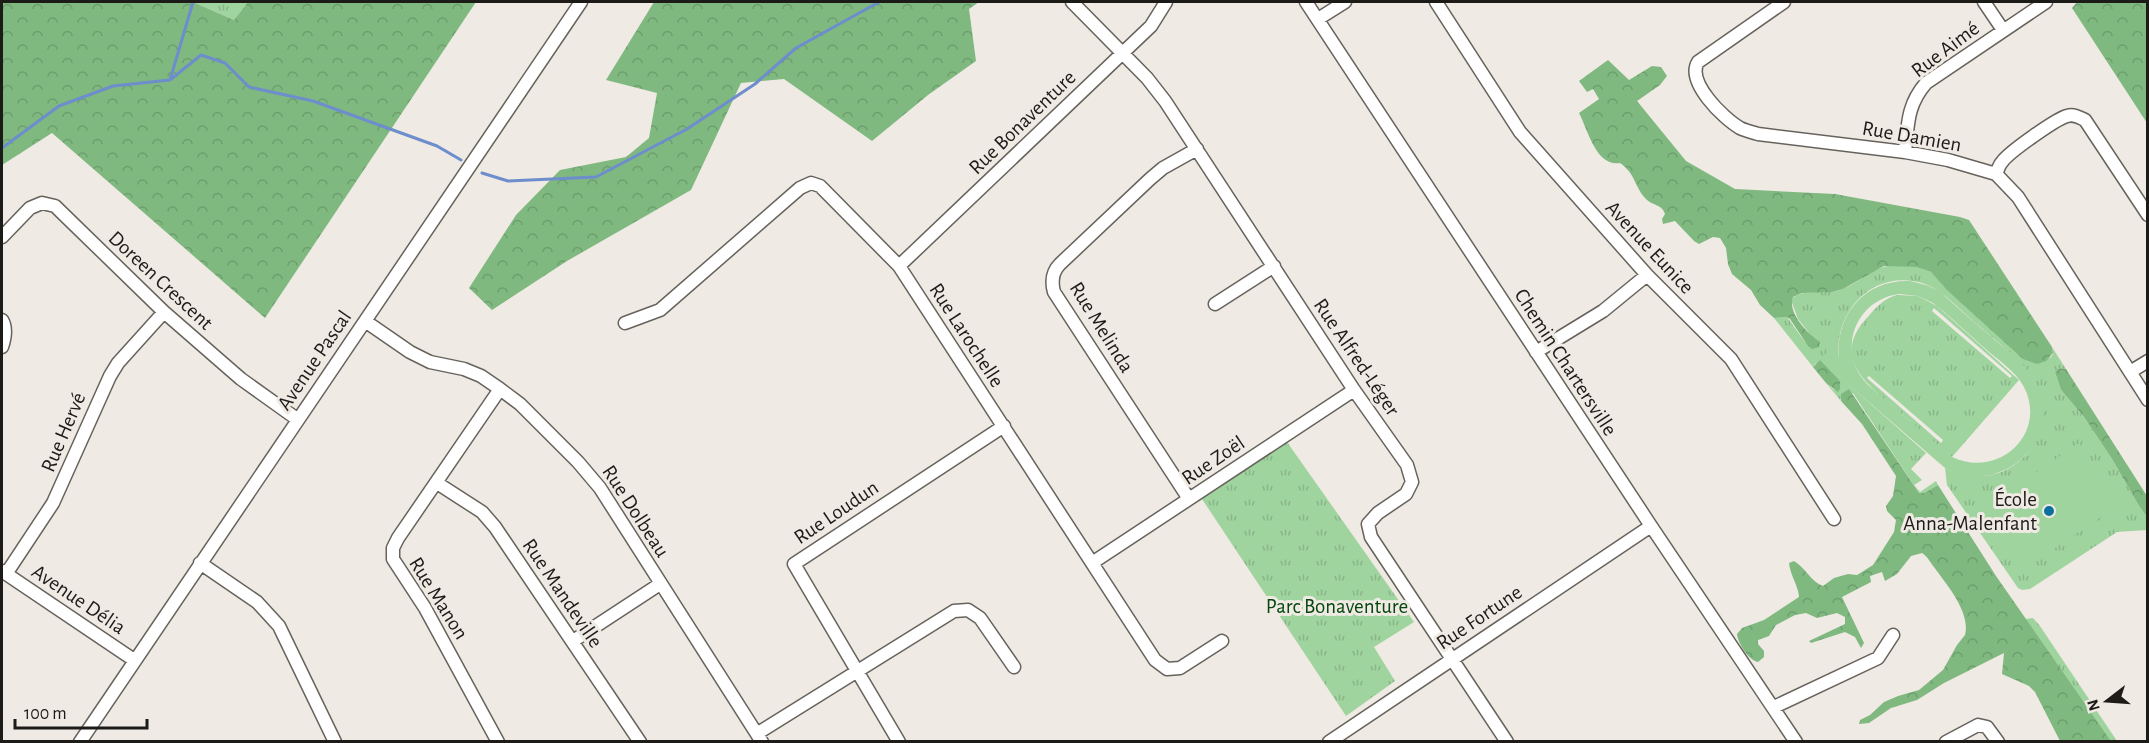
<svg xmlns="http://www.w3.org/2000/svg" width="2149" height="743" viewBox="0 0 2149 743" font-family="'Alegreya Sans',sans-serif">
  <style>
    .grass { fill: url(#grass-tufts); fill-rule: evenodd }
    .forest { fill: url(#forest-crowns) }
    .garden { fill: #a0d49f; fill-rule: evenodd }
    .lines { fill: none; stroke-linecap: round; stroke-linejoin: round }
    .stream { stroke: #6e8dcc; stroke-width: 3 }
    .minor-casing { stroke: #67625c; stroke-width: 15 }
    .minor { stroke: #fff; stroke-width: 12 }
    .poi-dot { fill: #0b709d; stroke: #efeae3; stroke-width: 2 }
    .labels { text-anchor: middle; stroke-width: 6; stroke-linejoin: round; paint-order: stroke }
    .street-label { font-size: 21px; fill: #1d1b18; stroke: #efeae3 }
    .poi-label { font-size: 21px; fill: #1d1b18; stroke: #efeae3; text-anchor: end }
    .park-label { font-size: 21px; fill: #06470f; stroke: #efeae3 }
  </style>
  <defs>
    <pattern id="grass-tufts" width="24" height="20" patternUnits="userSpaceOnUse" patternTransform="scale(1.5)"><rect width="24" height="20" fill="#a0d49f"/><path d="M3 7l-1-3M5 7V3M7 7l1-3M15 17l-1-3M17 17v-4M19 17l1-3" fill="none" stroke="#89b588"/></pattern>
    <pattern id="forest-crowns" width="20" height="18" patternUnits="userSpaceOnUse" patternTransform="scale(1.5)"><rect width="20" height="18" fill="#7fb980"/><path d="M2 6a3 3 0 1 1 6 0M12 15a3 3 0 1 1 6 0" fill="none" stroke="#6d9e6e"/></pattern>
  </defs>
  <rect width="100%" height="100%" fill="#efeae3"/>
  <!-- grass -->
  <path class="grass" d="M193 2H248L234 20Z
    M1892 265 1916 267 1931 272 1960 301 2050 358 2053 354 2052 347 2066 369 2059 368 2055 372 2061 390 2084 417 2112 459 2139 506 2147 517V530L2117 532 2030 589 2022 590 2018 588 1947 485 1945 468C1969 479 1997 480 2018 462 2030 453 2035 442 2039 428 2054 381 2009 353 1979 326 1962 312 1945 292 1925 284 1875 267 1833 310 1839 359L1821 360 1926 453 1911 469 1922 480 1914 485 1920 492 1936 481 1938 485 1924 493H1919L1853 393 1840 399 1841 401 1826 383 1834 390 1840 381 1816 363 1813 367 1774 318 1787 317 1805 342 1813 338 1798 319 1791 300C1801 288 1822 294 1836 291 1857 286 1871 268 1892 265Z
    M1897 295 1918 296 1937 306 2019 380 1952 457C1934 445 1919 429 1903 415 1874 390 1829 361 1865 320 1875 309 1882 299 1897 295ZM1934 308 2012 376 2010 378 1932 311ZM1869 376 1943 440 1941 443 1867 378Z
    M1287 442 1414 622 1374 647 1395 681 1346 716 1202 499Z
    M2033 618 2040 626 2117 741H2111L2025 619Z"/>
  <!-- forest -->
  <path class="forest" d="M2 2H193L234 20 248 2H476L265 318 52 133 2 165Z
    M654 2H979L969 9 976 61 928 95 872 141 784 79 741 83 691 190 567 261 492 310 469 288 516 215 560 170 626 157 649 138 657 93 606 80Z
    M2077 2H2147V123L2072 8Z
    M1608 60 1629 80 1652 66 1661 67 1667 76 1660 85 1637 101 1686 161 1735 189 1835 194 1960 217 1969 220 2052 347 2053 353 2046 361 2037 364 2023 359 1947 290 1931 272 1916 267 1884 266 1843 289 1832 292 1802 293 1793 297C1787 313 1808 334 1820 342L1819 347 1812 349 1808 346 1790 319 1787 317 1774 318 1760 305 1751 290 1732 274 1728 264 1726 248 1720 238 1713 237 1699 244 1694 241 1675 221 1663 224 1662 219 1665 214C1662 204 1653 206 1646 199 1634 187 1636 174 1620 163 1596 167 1588 130 1579 113L1599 99 1593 89 1587 92 1579 81Z
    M1820 360 1840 381V389L1838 392 1826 383 1813 367Z
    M2059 368 2066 369 2147 496V517L2139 506 2112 459 2084 417 2061 390 2055 372Z
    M1849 389 1919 493H1924L1938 485 1996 576 2111 741H2060L2035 692 2029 686 2002 674 2004 653 1944 683 1917 700 1891 708 1869 723 1859 724 1860 720 1870 715 1884 702 1898 696 1919 690 1943 670 1957 645 1965 635C1971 612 1946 584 1934 567 1930 562 1928 557 1922 553L1911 556 1897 574 1885 581 1882 572 1870 576 1871 582 1842 597 1864 643 1861 648 1855 637 1845 632 1811 643 1809 641 1845 624V617L1837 613 1817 618 1806 613 1795 615 1776 625 1769 636 1758 640V644L1764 651V657L1758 662C1748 660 1738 643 1737 634L1742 628 1764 620 1799 597C1799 587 1790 575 1789 563L1794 561C1805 567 1811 582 1823 586L1834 578 1848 574 1857 575 1873 565 1894 532 1896 520 1887 511 1886 506 1893 496 1896 476 1862 424 1841 401V394Z"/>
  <!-- garden -->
  <path class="garden" d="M1910 281 1926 285 1939 291C1958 308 1976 324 1995 340 2010 353 2027 365 2036 383 2064 441 2001 498 1945 468L1820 360 1829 350 1839 358C1835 315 1865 279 1910 281ZM1899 294 1918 296 1933 303C1950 316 1965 331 1981 345 1995 358 2015 370 2024 387 2048 434 1998 479 1952 457L1868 385C1836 353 1854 300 1899 294Z
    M2079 443 2120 504 2021 571 1980 511Z"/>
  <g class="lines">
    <!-- stream -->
    <path class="stream" d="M170 80 193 2
      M2 148 59 106 113 86 170 80 201 55 225 63 249 87 313 101 437 146 461 160
      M482 173 508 181 596 177 687 129 755 84 796 48 879 2"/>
    <!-- minor casing -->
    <g class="minor-casing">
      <path id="minor" d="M1072 2 1147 78 1165 101 1354 390 1407 465 1412 482 1406 494 1378 513 1368 524 1371 537 1507 742
        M1306 2 1651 526 1796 742
        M1436 2 1520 132 1647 275 1731 359 1834 519
        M1784 2 1698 62C1686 82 1723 118 1740 128 1746 131 1752 132 1758 134L1905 152 1948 160 1996 174 2018 197 2148 400
        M1984 2 2003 30
        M1318 19 1345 2
        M1905 152C1908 124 1907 105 1926 83L2046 2
        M1996 174C1998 170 1999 165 2002 162 2009 152 2056 119 2067 116 2074 114 2079 117 2085 120L2148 215
        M2 237 30 208 42 203 55 206 164 312 241 379 297 419
        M899 266 1151 26 1166 2
        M1215 304 1274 266
        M2 320C7 328 5 338 2 347
        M365 321 410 352 430 362 464 369 481 376 500 389 520 404 578 462 600 488 762 742
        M625 323 660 310 800 188 811 183 820 186 899 266 1155 660 1167 669 1180 668 1222 641
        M1536 352 1603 311 1647 275
        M2130 372 2148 361
        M437 483 482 512 495 527 640 742
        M1189 499 1054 292C1051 281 1052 272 1060 264L1150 179 1163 168 1197 149
        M200 563 257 602 279 626 335 742
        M1092 563 1354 390
        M2 571 134 660
        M6 574 53 503 110 376 118 363 164 312
        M573 641 660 584
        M1774 707 1878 658 1893 635
        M758 733 954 611 968 610 980 618 1014 667
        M80 742 581 2
        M498 742 425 608 393 559V548L398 538 500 389
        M899 742 794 564 1004 426
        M1329 742 1651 526
        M1946 742 1978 725 1987 727 1998 742"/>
    </g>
    <!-- minor -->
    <use href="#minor" class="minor"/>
  </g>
  <!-- markers -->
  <circle class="poi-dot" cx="2049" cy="511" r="6"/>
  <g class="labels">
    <!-- street labels -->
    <g class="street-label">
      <text transform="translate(1945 49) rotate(-37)" y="7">Rue Aimé</text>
      <text transform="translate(1022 122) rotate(-44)" y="7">Rue Bonaventure</text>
      <text transform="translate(1912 136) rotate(10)" y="7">Rue Damien</text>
      <text transform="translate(1650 247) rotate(47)" y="7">Avenue Eunice</text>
      <text transform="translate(161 280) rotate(43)" y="7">Doreen Crescent</text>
      <text transform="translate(1102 327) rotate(58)" y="7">Rue Melinda</text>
      <text transform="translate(967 335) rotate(57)" y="7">Rue Larochelle</text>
      <text transform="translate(1357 357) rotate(56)" y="7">Rue Alfred-Léger</text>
      <text transform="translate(314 360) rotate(-56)" y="7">Avenue Pascal</text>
      <text transform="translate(1566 362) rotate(57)" y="7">Chemin Chartersville</text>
      <text transform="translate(63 432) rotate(-67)" y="7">Rue Hervé</text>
      <text transform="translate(1213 460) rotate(-34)" y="7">Rue Zoël</text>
      <text transform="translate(636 511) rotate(57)" y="7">Rue Dolbeau</text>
      <text transform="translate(836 512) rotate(-34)" y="7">Rue Loudun</text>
      <text transform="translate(563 593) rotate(56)" y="7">Rue Mandeville</text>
      <text transform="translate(439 598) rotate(58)" y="7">Rue Manon</text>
      <text transform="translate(79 599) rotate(34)" y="7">Avenue Délia</text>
      <text transform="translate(1479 617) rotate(-34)" y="7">Rue Fortune</text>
    </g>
    <!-- poi labels -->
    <g class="poi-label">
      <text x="2037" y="506">École<tspan x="2037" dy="24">Anna-Malenfant</tspan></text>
    </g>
    <!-- park labels -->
    <g class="park-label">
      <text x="1337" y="613">Parc Bonaventure</text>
    </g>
  </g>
  <!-- border -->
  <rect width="2149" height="743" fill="none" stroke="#1d1b18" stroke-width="6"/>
  <!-- north arrow -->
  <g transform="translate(2107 701) rotate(253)" stroke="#efeae3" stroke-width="4.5" paint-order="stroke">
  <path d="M0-4.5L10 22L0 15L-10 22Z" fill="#1d1b18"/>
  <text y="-9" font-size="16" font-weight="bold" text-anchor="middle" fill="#1d1b18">N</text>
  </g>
  <!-- scale -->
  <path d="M15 719v9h132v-9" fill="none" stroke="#1d1b18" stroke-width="3"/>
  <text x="24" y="719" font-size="18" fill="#1d1b18" stroke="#efeae3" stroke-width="4.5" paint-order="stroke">100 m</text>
</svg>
